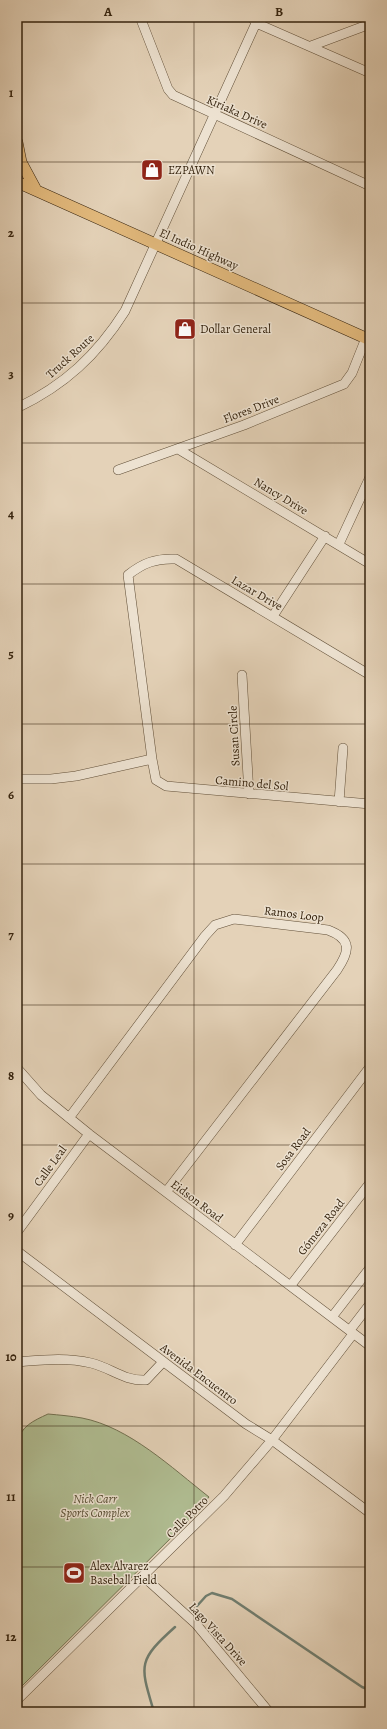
<svg xmlns="http://www.w3.org/2000/svg" width="387" height="1729" viewBox="0 0 387 1729" font-family="Alegreya,serif">
  <style>
    .green { fill: #b0bd92; stroke: #727050 }
    .lines { fill: none; stroke-linecap: round; stroke-linejoin: round }
    .stream { stroke: #6f7c6e; stroke-width: 2.5 }
    .minor-casing { stroke: #614f38; stroke-width: 10 }
    .major-casing { stroke: #35230e; stroke-width: 12 }
    .minor { stroke: #ede2d1; stroke-width: 9 }
    .major { stroke: #e2b97c; stroke-width: 11 }
    .grid { fill: none; stroke: #35230e; stroke-width: 1; stroke-opacity: 0.55 }
    .labels { text-anchor: middle; stroke-width: 3; stroke-linejoin: round; paint-order: stroke }
    .street-label { font-size: 12px; fill: #35230e; stroke: #ede2d1 }
    .poi-label { font-size: 12px; fill: #35230e; stroke: #ede2d1; text-anchor: start }
    .park-label { font-size: 12px; font-style: italic; fill: #544a2f; stroke: #ede2d1 }
    .neatline { fill: none; stroke: #35230e; stroke-width: 1.5 }
    .grid-label { font-size: 13px; text-anchor: middle; font-weight: bold; fill: #35230e }
  </style>
  <rect width="100%" height="100%" fill="#e4d2b8"/>
  <filter id="stains"><feTurbulence type="fractalNoise" baseFrequency=".005" numOctaves="4"/><feColorMatrix values="0 0 0 0 .2 0 0 0 0 .09 0 0 0 0 .02 0 0 0 .5 -.17"/></filter>
  <radialGradient id="worn" r=".72"><stop offset=".6" stop-color="#630" stop-opacity="0"/><stop offset="1" stop-color="#630" stop-opacity=".3"/></radialGradient>
  <!-- green -->
  <path class="green" d="M48 1414C59 1415 71 1416 82 1418 129 1427 172 1468 209 1497L192 1517 17 1691V1520L20 1510 17 1443C21 1426 33 1421 48 1414Z"/>
  <g class="lines">
    <!-- stream -->
    <path class="stream" d="M197 1606 206 1596 212 1593 232 1599 362 1687 370 1690
      M154 1712C140 1665 137 1661 175 1627"/>
    <!-- minor casing -->
    <g class="minor-casing">
      <path id="minor" d="M140 17 168 89 173 95 370 186
        M256 23 370 73
        M311 46 370 24
        M17 408C65 385 97 355 125 311L256 23 252 17
        M178 449 370 564
        M118 470 244 425 344 384 352 373 366 338
        M339 544 370 477
        M273 616 325 536
        M242 675 249 794
        M152 759 128 575C143 563 156 558 176 559L370 675
        M17 779H51L76 776 152 759 156 780 166 786 370 804
        M339 802 343 748
        M17 1068 41 1095 89 1134 370 1346
        M69 1118 205 936 215 925 234 919 328 930C352 939 350 951 337 970L166 1192
        M17 1232 89 1134
        M235 1245 370 1067
        M17 1251 246 1424 272 1440 370 1513
        M291 1285 370 1183
        M332 1317 370 1268
        M350 1330 370 1304
        M17 1362C42 1360 66 1357 91 1363 112 1368 123 1381 146 1380L163 1362
        M143 1576 196 1624 269 1712
        M17 1700 224 1496 272 1440 353 1334"/>
    </g>
    <!-- major casing -->
    <g class="major-casing">
      <path id="major" d="M17 142 21 162 35 188
        M17 182 370 340"/>
    </g>
    <!-- minor -->
    <use href="#minor" class="minor"/>
    <!-- major -->
    <use href="#major" class="major"/>
  </g>
  <!-- grid -->
  <path class="grid" d="M194 17V1712M17 162H370M17 303H370M17 443H370M17 584H370M17 724H370M17 864H370M17 1005H370M17 1145H370M17 1286H370M17 1426H370M17 1567H370"/>
  <!-- icons -->
  <defs>
    <g id="shop-square" transform="scale(1.15)"><rect x="-9" y="-9" width="18" height="18" rx="4" fill="#8f2418" stroke="#ede2d1"/><path d="M-5-2.5h2.3a2.7 3.5 0 0 1 5.4 0H5L5.5 6h-11ZM-1.5-2.5h3a1.5 2.3 0 0 0-3 0Z" fill="#fff"/></g>
    <g id="stadium-square" transform="scale(1.15)"><rect x="-9" y="-9" width="18" height="18" rx="4" fill="#8f2418" stroke="#ede2d1"/><path d="M0-5a6.5 5 0 1 0 0 10a6.5 5 0 1 0 0-10ZM-3.5-1.8h7v3.6h-7Z" fill="#fff"/></g>
  </defs>
  <g fill-rule="evenodd">
    <use href="#shop-square" x="152" y="170"/>
    <use href="#shop-square" x="185" y="329"/>
    <use href="#stadium-square" x="74" y="1573"/>
  </g>
  <g class="labels">
    <!-- street labels -->
    <g class="street-label">
      <text transform="translate(237 112) rotate(24)" y="4">Kiriaka Drive</text>
      <text transform="translate(199 249) rotate(24)" y="4">El Indio Highway</text>
      <text transform="translate(70 356) rotate(-42)" y="4">Truck Route</text>
      <text transform="translate(251 409) rotate(-21)" y="4">Flores Drive</text>
      <text transform="translate(281 496) rotate(31)" y="4">Nancy Drive</text>
      <text transform="translate(257 593) rotate(30)" y="4">Lazar Drive</text>
      <text transform="translate(234 736) rotate(-93)" y="4">Susan Circle</text>
      <text transform="translate(252 783) rotate(5)" y="4">Camino del Sol</text>
      <text transform="translate(294 914) rotate(7)" y="4">Ramos Loop</text>
      <text transform="translate(293 1149) rotate(-53)" y="4">Sosa Road</text>
      <text transform="translate(50 1166) rotate(-54)" y="4">Calle Leal</text>
      <text transform="translate(197 1201) rotate(37)" y="4">Eidson Road</text>
      <text transform="translate(321 1227) rotate(-52)" y="4">Gómeza Road</text>
      <text transform="translate(199 1374) rotate(37)" y="4">Avenida Encuentro</text>
      <text transform="translate(187 1517) rotate(-45)" y="4">Calle Potro</text>
      <text transform="translate(218 1634) rotate(48)" y="4">Lago Vista Drive</text>
    </g>
    <!-- poi labels -->
    <g class="poi-label">
      <text x="168" y="174">EZPAWN</text>
      <text x="200" y="333">Dollar General</text>
      <text x="90" y="1570">Alex Alvarez<tspan x="90" dy="14">Baseball Field</tspan></text>
    </g>
    <!-- park labels -->
    <g class="park-label">
      <text x="95" y="1503">Nick Carr<tspan x="95" dy="14">Sports Complex</tspan></text>
    </g>
  </g>
  <!-- margin -->
  <rect width="387" height="1729" fill="none" stroke="#e4d2b8" stroke-width="44"/>
  <rect x="22" y="22" width="343" height="1685" class="neatline"/>
  <g class="grid-label">
    <text x="108" y="16">A</text>
    <text x="279" y="16">B</text>
    <text x="11" y="97">1</text>
    <text x="11" y="237">2</text>
    <text x="11" y="378">3</text>
    <text x="11" y="518">4</text>
    <text x="11" y="658">5</text>
    <text x="11" y="799">6</text>
    <text x="11" y="939">7</text>
    <text x="11" y="1080">8</text>
    <text x="11" y="1220">9</text>
    <text x="11" y="1361">10</text>
    <text x="11" y="1501">11</text>
    <text x="11" y="1641">12</text>
  </g>
  <rect width="100%" height="100%" filter="url(#stains)"/>
  <rect width="100%" height="100%" fill="url(#worn)"/>
</svg>
